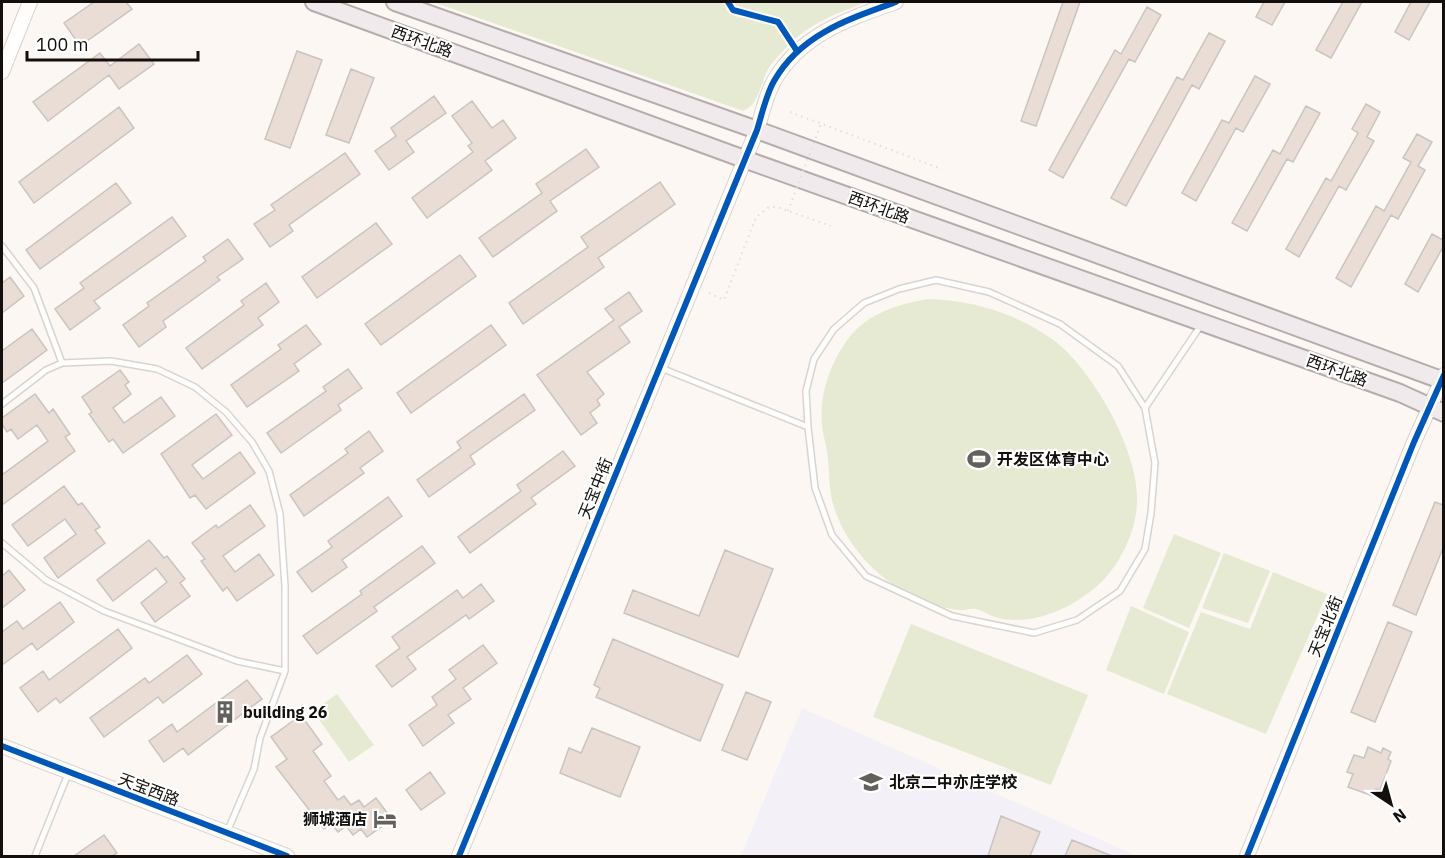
<svg xmlns="http://www.w3.org/2000/svg" width="1445" height="858" viewBox="0 0 1445 858" font-family="'IBM Plex Sans','Noto Sans SC',sans-serif">
  <style>
    .education { fill: #f4f0f8 }
    .green { fill: #e7ead2 }
    .building { fill: #eaddd6; stroke: #c9c4c1; stroke-width: 1.5 }
    .lines { fill: none; stroke-linecap: round; stroke-linejoin: round }
    .service-casing { stroke: #d8d4d0; stroke-width: 8 }
    .tertiary-casing { stroke: #d8d4d0; stroke-width: 16 }
    .primary-casing { stroke: #b7acad; stroke-width: 20 }
    .path { stroke: #e0dede; stroke-width: 2; stroke-dasharray: 1.5 4.5; stroke-linecap: butt }
    .service { stroke: #fffefd; stroke-width: 5 }
    .tertiary { stroke: #fffefd; stroke-width: 14 }
    .primary { stroke: #f0eaec; stroke-width: 16 }
    .path-bridge { stroke: #e0dede; stroke-width: 2; stroke-dasharray: 1.5 4.5; stroke-linecap: butt }
    .cycleway-casing { stroke: #fff; stroke-width: 10 }
    .cycleway { stroke: #0057b8; stroke-width: 6 }
    .labels { text-anchor: middle; stroke-width: 4.5; stroke-linejoin: round; paint-order: stroke }
    .street-label { font-size: 16px; fill: #120f0c; stroke: #fff }
    .poi-label { font-size: 16px; font-weight: bold; fill: #120f0c; stroke: #fff; text-anchor: start }
  </style>
  <rect width="100%" height="100%" fill="#fcf7f2"/>
  <!-- education -->
  <path class="education" d="M802 708 1137 856H741Z"/>
  <!-- green -->
  <path class="green" d="M433 2H867C837 13 805 25 783 51 778 56 772 63 768 69 760 84 760 104 743 111Z
    M928 299C972 300 1019 314 1055 341 1094 372 1140 453 1137 503 1136 529 1123 558 1106 577 1082 604 1036 627 998 618 990 616 983 610 975 609 970 608 964 611 960 610 904 605 850 559 834 507 828 489 830 471 827 452 826 442 822 433 822 423 818 387 840 336 871 318 889 307 907 303 928 299Z
    M1174 534 1221 553 1189 628 1143 608Z
    M1224 553 1270 571 1248 623 1202 608Z
    M1273 572 1327 594 1266 734 1167 694 1201 612 1250 629Z
    M1131 606 1189 632 1164 694 1106 670Z
    M911 624 1088 695 1051 785 873 717Z
    M337 694 374 745 349 762 313 711Z"/>
  <!-- building -->
  <path class="building" d="M94 2H126L132 9 80 46 64 23Z
    M1063 2H1080L1036 126 1021 121Z
    M1264 2H1285L1272 25 1256 17Z
    M1343 2H1362L1331 58 1316 50Z
    M1411 2H1430L1409 40 1395 32Z
    M1147 7 1161 15 1135 62 1129 59 1063 178 1049 170 1115 50 1121 54Z
    M1209 33 1225 41 1199 89 1192 85 1126 206 1111 198 1177 77 1183 80Z
    M139 44 154 64 119 89 109 75 48 121 33 102 100 53 110 66Z
    M297 51 322 60 290 148 265 139Z
    M351 69 374 78 349 143 326 135Z
    M1255 76 1270 84 1243 132 1236 128 1196 201 1182 193 1222 120 1229 123Z
    M434 96 446 113 406 141 414 152 389 170 375 151 396 136 391 128Z
    M472 101 492 128 503 120 516 138 485 161 492 170 427 218 412 198 473 152 468 146 472 143 452 116Z
    M1366 104 1380 112 1367 137 1374 141 1346 190 1339 186 1299 257 1286 249 1326 178 1331 181 1358 133 1352 129Z
    M1306 106 1320 113 1293 162 1287 159 1247 231 1232 223 1273 150 1280 154Z
    M119 107 134 128 34 203 19 182Z
    M1417 134 1432 142 1418 166 1425 170 1398 219 1391 215 1351 287 1336 278 1376 206 1384 211 1411 162 1403 158Z
    M586 149 599 167 550 201 557 211 493 257 479 238 542 193 536 184Z
    M345 153 360 174 289 225 293 231 270 247 254 224 275 210 271 205Z
    M660 182 675 204 598 258 604 267 523 324 509 303 588 247 581 237Z
    M116 183 131 203 40 269 26 250Z
    M172 217 186 236 94 301 100 308 70 330 55 309 84 288 80 283Z
    M376 223 392 244 317 298 302 277Z
    M1432 234 1443 240V247L1418 292 1405 284Z
    M228 239 243 259 217 277 220 280 163 321 166 327 139 347 123 325 149 306 147 303 206 261 203 257Z
    M460 255 476 276 381 345 365 324Z
    M10 277 24 296 2 313V283Z
    M266 283 279 302 258 318 263 325 202 369 186 348 244 305 241 301Z
    M629 292 642 311 619 327 630 342 587 372 604 394 597 400 600 405 590 413 597 423 581 435 537 375 614 320 605 309Z
    M306 325 321 344 294 364 299 371 247 407 231 385 281 349 278 345Z
    M491 325 506 345 411 413 397 393Z
    M32 329 47 350 2 383V351Z
    M348 369 362 388 338 405 341 410 281 453 267 433 326 391 323 387Z
    M120 370 129 382 125 385 131 394 113 408 124 423 161 397 175 416 123 453 113 439 109 442 89 414 92 412 82 397Z
    M35 394 49 413 53 409 70 434 65 437 75 451 2 505V475L48 441 37 425 18 439 11 429 7 432 2 424V418Z
    M524 394 535 410 470 456 475 464 429 497 417 480 461 448 457 442Z
    M216 414 232 435 192 465 203 479 240 452 255 473 206 509 195 495 190 498 161 454Z
    M369 431 383 451 360 468 364 473 304 516 290 495 348 453 345 449Z
    M563 451 575 466 531 498 536 504 470 553 458 537 521 491 517 485Z
    M64 486 78 505 82 503 100 527 95 530 105 543 58 578 44 558 76 534 65 519 28 546 12 525Z
    M388 497 402 516 342 560 347 567 312 592 297 572 332 547 328 541Z
    M1435 502 1443 505V548L1416 615 1393 605Z
    M250 505 265 526 223 556 235 572 259 554 274 575 237 601 227 587 223 591 201 561 205 559 192 543 216 525 218 528Z
    M149 540 164 558 167 556 185 579 180 583 190 596 155 622 141 603 167 582 156 568 113 601 97 580Z
    M422 546 435 563 374 607 377 611 317 654 303 636 362 594 360 591Z
    M725 550 773 569 738 657 624 613 633 590 699 616Z
    M9 570 25 590 2 608V576Z
    M481 584 494 601 469 619 466 615 407 657 416 669 392 687 376 666 400 648 392 637 457 590 463 598Z
    M60 602 74 622 37 650 32 643 2 665V632L17 621 23 629Z
    M1388 622 1412 632 1375 722 1351 712Z
    M118 629 132 648 60 703 56 698 38 712 20 688 43 671 49 680Z
    M613 639 723 685 700 741 596 697 600 688 594 685Z
    M483 645 497 663 463 688 471 699 448 715 454 723 423 746 409 725 437 705 432 697 456 679 449 670Z
    M187 655 202 674 163 703 158 697 104 737 90 718 145 678 149 683Z
    M247 680 262 699 188 755 183 748 164 762 149 741 172 724 177 732Z
    M746 692 771 702 747 760 722 750Z
    M301 715 322 744 313 751 331 776 324 781 338 800 344 796 351 805 359 800 364 807 376 798 388 814 391 820 367 837 361 829 353 835 346 826 338 832 331 824 324 829 276 767 287 759 271 737Z
    M592 728 640 747 620 797 560 773 569 748 581 753Z
    M1368 747 1381 753 1383 748 1391 752 1388 759 1391 761 1380 790 1376 789 1373 796 1348 787 1353 774 1347 772 1354 755 1364 758Z
    M430 772 445 793 421 810 406 790Z
    M1001 816 1040 832 1030 856H988Z
    M104 835 117 853 112 856H74Z
    M1072 840 1112 856H1065Z"/>
  <g class="lines">
    <!-- service casing -->
    <g class="service-casing">
      <path id="service" d="M2 246 34 288 62 363
        M661 368 808 427 815 488 832 535 866 576 952 616 1034 633 1077 620 1120 591 1145 549 1151 513 1155 463 1145 408 1201 325
        M2 404 46 370 62 363 111 361 157 369 195 387 226 412 252 442 269 471 280 514 285 586V671L260 738 254 769 227 832
        M808 427 806 391 814 359 834 329 864 303 899 289 936 280 989 292 1060 324 1118 366 1145 408
        M2 543 46 580 104 611 237 661 285 671
        M35 856 68 774"/>
    </g>
    <!-- tertiary casing -->
    <g class="tertiary-casing">
      <path id="tertiary" d="M2 72 30 2
        M2 746 287 856
        M459 856 757 130C762 114 766 95 774 81 800 35 848 19 896 2
        M1247 856 1414 442 1444 375"/>
    </g>
    <!-- primary casing -->
    <g class="primary-casing">
      <path id="primary" d="M314 2 744 159 1400 393 1444 413
        M395 2 757 130 1444 381"/>
    </g>
    <!-- path -->
    <path class="path" d="M790 112 942 169
      M709 293 724 300 756 217 769 207H777L831 226"/>
    <!-- service -->
    <use href="#service" class="service"/>
    <!-- tertiary -->
    <use href="#tertiary" class="tertiary"/>
    <!-- primary -->
    <use href="#primary" class="primary"/>
    <!-- path-bridge -->
    <path class="path-bridge" d="M788 211 821 124"/>
    <!-- cycleway casing -->
    <g class="cycleway-casing">
      <path id="cycleway" d="M728 2 733 10 778 22 797 51
        M2 746 287 856
        M459 856 757 130C762 114 766 95 774 81 800 35 848 19 896 2
        M1247 856 1414 442 1444 375"/>
    </g>
    <!-- cycleway -->
    <use href="#cycleway" class="cycleway"/>
  </g>
  <!-- icons -->
  <defs>
    <g id="stadium-bare" transform="scale(1.8)"><path d="M0-5a6.5 5 0 1 0 0 10a6.5 5 0 1 0 0-10ZM-3.5-1.8h7v3.6h-7Z" fill="#64605c" stroke="#fff" stroke-width="2.5" paint-order="stroke"/></g>
    <g id="building-bare" transform="scale(1.8)"><path d="M-4-6H4V6H1V3H-1V6H-4ZM-2.5-4.3h1.7v1.8h-1.7ZM.8-4.3h1.7v1.8H.8ZM-2.5-1h1.7V.8h-1.7ZM.8-1h1.7V.8H.8Z" fill="#64605c" stroke="#fff" stroke-width="2.5" paint-order="stroke"/></g>
    <g id="school-bare" transform="scale(1.8)"><path d="M0-5L7-2L0 1L-7-2ZM-4 1L0 2.5L4 1V4Q0 6-4 4Z" fill="#64605c" stroke="#fff" stroke-width="2.5" paint-order="stroke"/></g>
    <g id="hotel-bare" transform="scale(1.8)"><path d="M-6-4.5h1.5V1H6V5H4.5V3h-9V5H-6ZM-4 0a1.8 1.8 0 1 1 3.6 0ZM.5 0V-2.5h3Q6-2.5 6 0Z" fill="#64605c" stroke="#fff" stroke-width="2.5" paint-order="stroke"/></g>
  </defs>
  <g fill-rule="evenodd">
    <use href="#stadium-bare" x="979" y="459"/>
    <use href="#building-bare" x="225" y="712"/>
    <use href="#school-bare" x="871" y="782"/>
    <use href="#hotel-bare" x="385" y="819"/>
  </g>
  <g class="labels">
    <!-- street labels -->
    <g class="street-label">
      <text transform="translate(422 41) rotate(20)" y="6">西环北路</text>
      <text transform="translate(879 207) rotate(20)" y="6">西环北路</text>
      <text transform="translate(1337 370) rotate(20)" y="6">西环北路</text>
      <text transform="translate(595 488) rotate(-68)" y="6">天宝中街</text>
      <text transform="translate(1325 626) rotate(-68)" y="6">天宝北街</text>
      <text transform="translate(149 789) rotate(21)" y="6">天宝西路</text>
    </g>
    <!-- poi labels -->
    <g class="poi-label">
      <text x="997" y="465">开发区体育中心</text>
      <text x="243" y="718">building 26</text>
      <text x="889" y="788">北京二中亦庄学校</text>
      <text x="367" y="825" text-anchor="end">狮城酒店</text>
    </g>
  </g>
  <!-- border -->
  <rect width="1445" height="858" fill="none" stroke="#120f0c" stroke-width="6"/>
  <!-- north arrow -->
  <g transform="translate(1391 804) rotate(144)" stroke="#ffffff" stroke-width="4.5" paint-order="stroke">
  <path d="M0-4.5L10 22L0 15L-10 22Z" fill="#120f0c"/>
  <text y="-9" font-size="16" font-weight="bold" text-anchor="middle" fill="#120f0c">N</text>
  </g>
  <!-- scale -->
  <path d="M27 51v9h171v-9" fill="none" stroke="#120f0c" stroke-width="3"/>
  <text x="36" y="51" font-size="18" fill="#120f0c" stroke="#ffffff" stroke-width="4.5" paint-order="stroke">100 m</text>
</svg>
